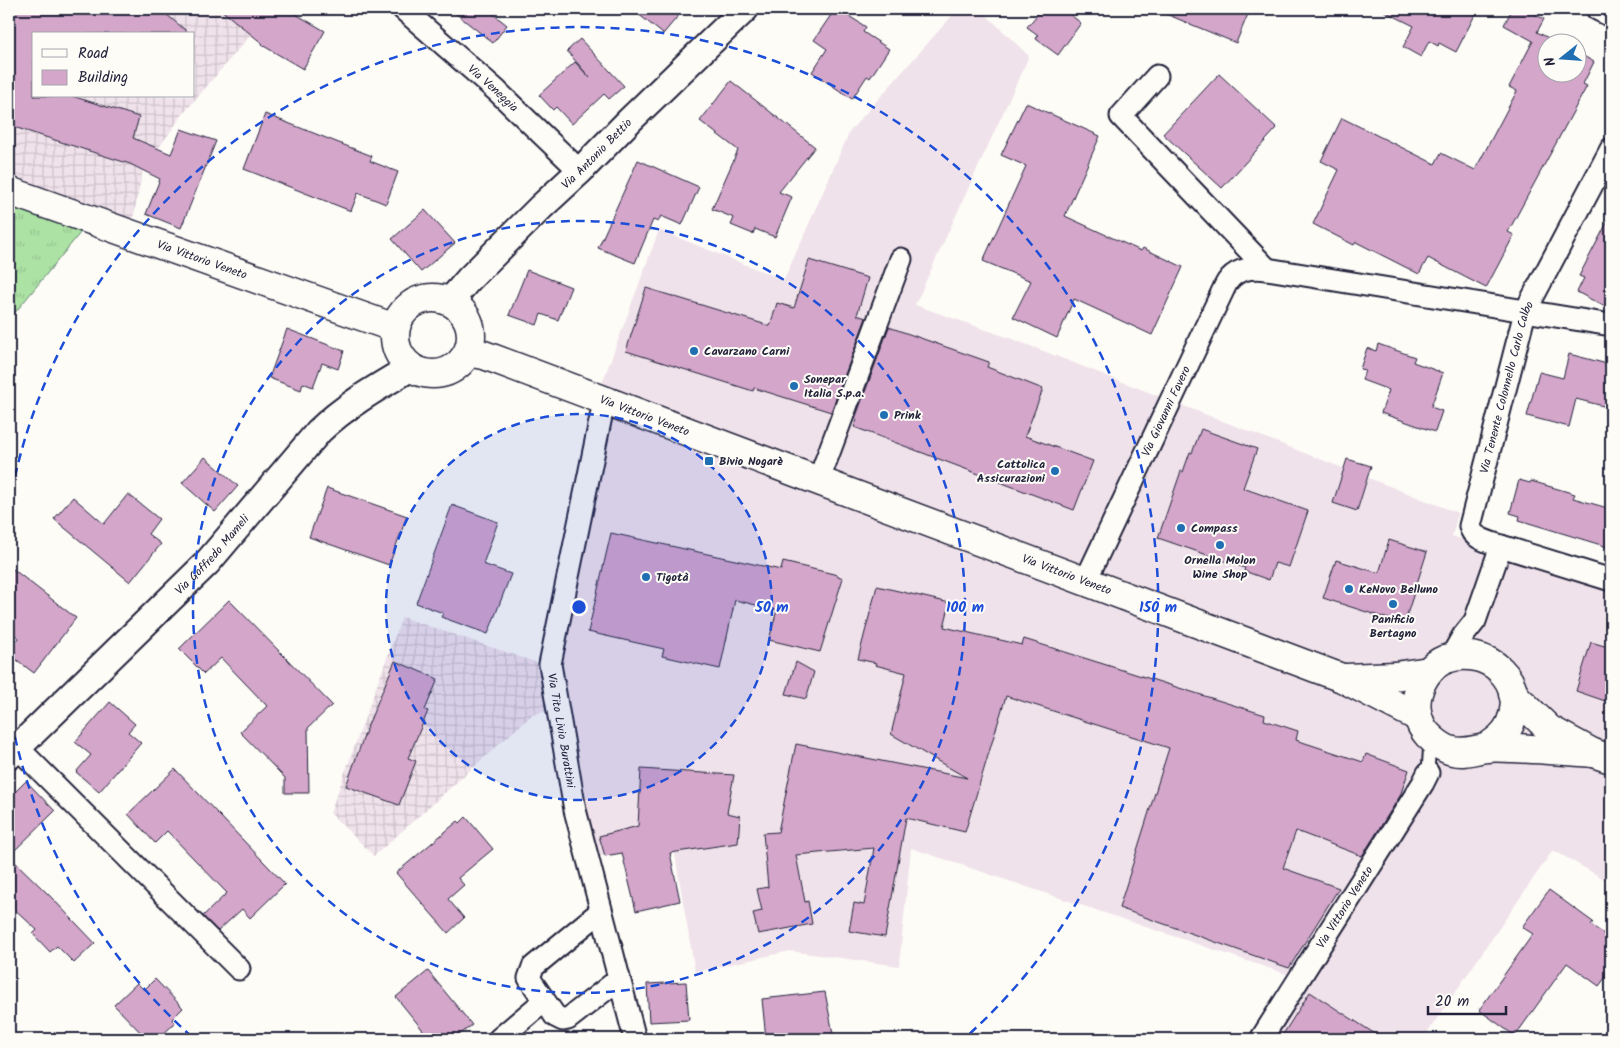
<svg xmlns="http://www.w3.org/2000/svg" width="1620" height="1048" viewBox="0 0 1620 1048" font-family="Kalam,sans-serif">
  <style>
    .built { fill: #f0e2ea }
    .industrial { fill: url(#industrial-grid); fill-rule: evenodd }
    .grass { fill: url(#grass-tufts); stroke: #678270 }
    .building { fill: #d3a6ca; stroke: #22223b }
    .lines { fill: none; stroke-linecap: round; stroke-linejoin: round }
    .service-casing { stroke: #22223b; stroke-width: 15 }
    .minor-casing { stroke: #22223b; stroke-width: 25 }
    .tertiary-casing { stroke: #22223b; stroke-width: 30 }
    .primary-casing { stroke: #22223b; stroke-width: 31 }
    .service { stroke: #fdfcf7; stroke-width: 11 }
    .minor { stroke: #fdfcf7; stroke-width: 21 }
    .tertiary { stroke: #fdfcf7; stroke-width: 26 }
    .primary { stroke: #fdfcf7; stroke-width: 28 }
    .ring { fill: none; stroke: #1d4ed8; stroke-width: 2.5; stroke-dasharray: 9 6 }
    .poi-dot { fill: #1f6fb2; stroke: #fdfcf7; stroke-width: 2 }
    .labels { text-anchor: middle; stroke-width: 4; stroke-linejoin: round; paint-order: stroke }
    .street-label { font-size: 12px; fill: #22223b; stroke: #fdfcf7 }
    .poi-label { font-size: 12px; font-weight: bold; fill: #22223b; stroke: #fdfcf7; text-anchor: start }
    .centre { fill: #1d4ed8; stroke: #fdfcf7; stroke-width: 2.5 }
    .ring-label { font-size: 15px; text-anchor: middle; font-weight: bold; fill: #1d4ed8; stroke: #fdfcf7; stroke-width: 4; stroke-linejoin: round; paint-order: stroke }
  </style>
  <defs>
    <pattern id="industrial-grid" width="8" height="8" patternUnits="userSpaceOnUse" patternTransform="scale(1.25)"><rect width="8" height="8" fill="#f0e2ea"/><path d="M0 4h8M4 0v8" fill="none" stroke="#cec2ca"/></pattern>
    <pattern id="grass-tufts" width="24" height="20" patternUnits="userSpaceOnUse" patternTransform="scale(1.25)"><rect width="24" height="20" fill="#ace2a4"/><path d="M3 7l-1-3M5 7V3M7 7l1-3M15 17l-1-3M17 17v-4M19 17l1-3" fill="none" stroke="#94c28e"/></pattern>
  </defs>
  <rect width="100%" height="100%" fill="#fdfcf7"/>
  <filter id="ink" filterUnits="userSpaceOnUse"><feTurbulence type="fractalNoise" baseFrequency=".02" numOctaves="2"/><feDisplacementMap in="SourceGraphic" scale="10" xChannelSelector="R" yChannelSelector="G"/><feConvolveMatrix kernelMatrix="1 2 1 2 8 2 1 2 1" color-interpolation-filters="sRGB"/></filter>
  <g filter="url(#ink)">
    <!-- built -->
    <path class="built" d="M958 9H980L1029 56 915 305 1015 340 1458 513 1452 536 1611 586V883L1553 850 1427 1033 1435 1039H1256L1295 977 911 848 899 966 790 951 695 972 673 843 592 858 556 669 600 389 659 230 784 280 850 131Z"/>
    <!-- industrial -->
    <path class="industrial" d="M9 9H273L183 114 143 170 132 223 9 178ZM34 34H194V96H34Z
      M402 617 556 669 562 707 532 715 374 856 330 813Z"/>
    <!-- grass -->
    <path class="grass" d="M9 178 98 211 9 320Z"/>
    <!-- building -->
    <path class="building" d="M9 9H160L190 34H34V96H72L139 117 133 138 171 154 181 129 216 141 181 228 146 214 160 179 130 164 17 128H9Z
      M220 9H287L325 31 303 69 262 45 263 44Z
      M450 9H487L507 25 493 43Z
      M632 9H684L663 34Z
      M835 9H838L866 27 863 32 889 49 870 78 867 76 852 99 812 72 827 49 814 40Z
      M1042 9H1063L1081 23 1058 55 1036 39 1038 35 1027 27Z
      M1154 9H1250L1236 43Z
      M1380 9H1478L1456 52 1439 43 1438 46 1429 41 1421 57 1403 47 1414 26Z
      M1512 9H1524L1544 19 1537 32 1556 42H1548V72H1578V53L1594 62 1583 84 1587 86 1508 232 1514 235 1486 288 1428 258 1419 274 1356 242 1354 245 1313 224 1339 170 1321 161 1342 118 1435 164 1441 153 1475 170 1517 91 1509 87 1533 41 1504 25Z
      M580 39 624 86 609 99 604 94 572 124 556 107 553 110 539 95 575 62 590 78 567 51Z
      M1219 74 1277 128 1222 188 1163 134Z
      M731 81 815 147 779 192 792 197 775 237 755 229 753 234 731 225 734 218 712 209 738 150 700 121Z
      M1026 103 1100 136 1065 216 1141 251 1143 248 1183 267 1152 335 1074 299 1057 338 1013 317 1031 281 983 261 1026 166 1001 155Z
      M265 114 372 156 370 161 398 172 386 204 358 193 351 211 244 169Z
      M638 160 699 187 682 225 661 216 658 222 653 220 635 263 598 248Z
      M425 210 455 243 421 272 392 239Z
      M1611 215V310L1577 292 1584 278 1579 276Z
      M809 260 868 278 857 315 866 318 831 412 754 388 753 391 626 351 646 288 770 326 777 303 794 308Z
      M527 270 571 287 558 320 541 314 537 325 509 315Z
      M889 327 989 362 987 367 1043 389 1025 436 1093 461 1074 510 854 427 857 420 855 419Z
      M287 329 344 351 338 369 322 363 313 387 303 383 301 390 269 378Z
      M1378 344 1415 357 1413 362 1443 373 1431 407 1442 411 1435 432 1381 413 1389 390 1362 380 1365 370 1360 369 1367 348 1376 351Z
      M1569 354 1611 365V408L1576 399 1569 427 1527 416 1539 372 1563 378Z
      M1201 429 1257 449 1243 488 1308 511 1289 567 1275 563 1269 580 1244 571 1245 568 1158 538 1181 471 1183 472 1190 452 1192 453Z
      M205 457 238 486 215 512 182 483Z
      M1347 459 1371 466 1357 511 1333 503Z
      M1519 480 1530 483 1531 481 1575 494 1573 498 1611 509V548L1519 520 1520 516 1510 513Z
      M327 488 407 516 389 565 309 537Z
      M128 494 159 519 148 534 161 544 130 582 54 519 73 497 104 524Z
      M452 505 498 522 483 564 511 574 488 634 441 617 443 613 416 603Z
      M611 533 781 570 783 562 838 575V576L843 578 820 652 769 640 777 610 735 600 720 669 662 656 664 649 588 632Z
      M1389 540 1427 552 1404 624 1323 598 1336 560 1379 573Z
      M9 566 76 618 34 673 9 654V651L19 638 9 631Z
      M877 586 950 603 944 627 1022 645 1024 639 1265 715 1264 720 1298 731 1296 740 1363 762 1366 754 1409 770 1400 796 1362 856 1296 831 1283 868 1339 888 1289 968 1119 908 1169 748 1006 696 965 832 906 818 885 937 849 931 854 903 864 905 874 848 796 855 805 902 808 901 812 924 758 934 753 913 762 911 757 889 768 887 763 833 778 832 796 744 967 778 891 734 906 673 875 665 876 663 858 659Z
      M229 600 332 705 308 728 309 793H285V778L240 732 267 706 221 658 204 674 179 649Z
      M1591 642 1611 648V703L1576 691Z
      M395 661 438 679 425 710 428 711 408 758 416 761 399 805 346 786 368 725Z
      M796 662 814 672 806 699 786 694Z
      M110 702 135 724 128 732 141 743 99 792 76 772 91 755 75 742Z
      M175 769 285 884 250 918 242 909 218 931 203 916 227 893 167 831 155 843 128 814Z
      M641 769 734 775 727 813 740 816 738 843 670 853 680 901 636 911 622 853 605 856 599 836 638 826Z
      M26 781 55 811 9 856V798Z
      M466 817 493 849 458 878 464 885 448 899 464 918 448 933 396 873 458 821 460 823Z
      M9 856 50 896 95 943 74 963 57 946 50 952 33 934 37 930 9 904Z
      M1549 890 1593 922 1591 925 1611 939V970L1599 986 1567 963 1515 1036 1479 1010 1533 934 1522 927Z
      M428 971 472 1025 454 1039H430L396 997Z
      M155 979 183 1008 172 1019 175 1023 158 1039H147L114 1005 137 983 144 990Z
      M686 982 689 1020 649 1022 647 984Z
      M825 992 834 1039H766L762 999Z
      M1310 992 1383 1039H1280Z"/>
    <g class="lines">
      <!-- service casing -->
      <g class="service-casing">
        <path id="service" d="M1428 773 1430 740"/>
      </g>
      <!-- minor casing -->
      <g class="minor-casing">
        <g id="minor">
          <path id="s1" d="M403 9 497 91 580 171"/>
          <path d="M1597 9 1611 16"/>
          <path d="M1157 76 1121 116 1267 269"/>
          <path id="s2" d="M604 402 550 664 575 810 635 1039"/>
          <path d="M818 482 901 259"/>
          <path d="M1501 546 1611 580"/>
          <path id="s3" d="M1085 582 1225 286C1233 269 1250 267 1267 269L1611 325"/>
          <path id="s4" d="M1451 657 1463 636 1475 621 1501 546C1490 542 1472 539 1470 526L1525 312 1611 149"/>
          <path d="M18 748 239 969"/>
          <path d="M601 911 533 967 529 978 555 1016 563 1020 568 1019 619 979"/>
          <path d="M499 1039 544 1001"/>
          <path id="s5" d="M1261 1039 1423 783 1428 773"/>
        </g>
      </g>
      <!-- tertiary casing -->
      <g class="tertiary-casing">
        <g id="tertiary">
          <path id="s6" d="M450 301 469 279 541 207 580 171 630 120 745 9"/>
          <path id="s7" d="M9 756 207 563 319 431C346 405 378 387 410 368"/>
        </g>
      </g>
      <!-- primary casing -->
      <g class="primary-casing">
        <g id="primary">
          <path id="s8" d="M9 191 395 328"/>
          <circle cx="433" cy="336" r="38"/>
          <path id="s9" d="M468 352 484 355 1342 678 1418 717"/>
          <path d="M1346 678 1395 676 1429 671"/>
          <path d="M1513 694 1549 729 1593 753 1611 759"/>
          <path d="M1486 748C1496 741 1505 735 1510 724 1529 682 1487 644 1446 659 1431 665 1422 678 1418 693 1414 707 1418 724 1428 735 1435 742 1443 749 1453 751 1466 754 1475 749 1487 748 1495 747 1505 748 1513 748 1540 749 1566 751 1593 753"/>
        </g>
      </g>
      <!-- service -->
      <use href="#service" class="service"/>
      <!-- minor -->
      <use href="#minor" class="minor"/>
      <!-- tertiary -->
      <use href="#tertiary" class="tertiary"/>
      <!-- primary -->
      <use href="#primary" class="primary"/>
    </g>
  </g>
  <!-- distance rings -->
  <circle cx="579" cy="607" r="193" fill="#1d4ed8" fill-opacity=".12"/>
  <g class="ring">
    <circle cx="579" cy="607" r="193"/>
    <circle cx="579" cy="607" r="386"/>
    <path d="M192 1037A579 579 0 0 1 9 708M9 506A579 579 0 1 1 966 1037"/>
  </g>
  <!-- markers -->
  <g class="poi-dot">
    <circle cx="694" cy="351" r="5"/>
    <circle cx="794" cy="386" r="5"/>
    <circle cx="884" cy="415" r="5"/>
    <rect x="704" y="456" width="10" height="10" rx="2.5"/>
    <circle cx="1055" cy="471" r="5"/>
    <circle cx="1181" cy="528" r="5"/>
    <circle cx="1220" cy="545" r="5"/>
    <circle cx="646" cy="577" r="5"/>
    <circle cx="1349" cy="589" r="5"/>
    <circle cx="1393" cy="604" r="5"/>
  </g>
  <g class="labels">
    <!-- street labels -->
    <g class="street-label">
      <text dy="4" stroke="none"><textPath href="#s1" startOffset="120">Via Veneggia</textPath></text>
      <text dy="4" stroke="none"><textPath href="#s6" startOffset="208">Via Antonio Bettio</textPath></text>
      <text dy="4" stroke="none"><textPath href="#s8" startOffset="205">Via Vittorio Veneto</textPath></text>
      <text dy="4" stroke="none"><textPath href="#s4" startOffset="305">Via Tenente Colonnello Carlo Calbo</textPath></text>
      <text dy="4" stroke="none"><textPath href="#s3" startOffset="189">Via Giovanni Favero</textPath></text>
      <text dy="4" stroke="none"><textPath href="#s9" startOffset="188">Via Vittorio Veneto</textPath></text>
      <text dy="4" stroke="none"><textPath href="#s7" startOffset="286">Via Goffredo Mameli</textPath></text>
      <text dy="4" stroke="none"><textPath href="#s9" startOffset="639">Via Vittorio Veneto</textPath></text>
      <text dy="4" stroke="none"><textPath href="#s2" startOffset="335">Via Tito Livio Burattini</textPath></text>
      <text dy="4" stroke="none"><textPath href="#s5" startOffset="156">Via Vittorio Veneto</textPath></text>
    </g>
    <!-- poi labels -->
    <g class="poi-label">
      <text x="704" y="355">Cavarzano Carni</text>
      <text x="804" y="383">Sonepar<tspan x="804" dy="14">Italia S.p.a.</tspan></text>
      <text x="894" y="419">Prink</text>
      <text x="719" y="465">Bivio Nogarè</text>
      <text x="1045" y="468" text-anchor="end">Cattolica<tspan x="1045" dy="14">Assicurazioni</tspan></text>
      <text x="1191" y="532">Compass</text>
      <text x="1220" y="564" text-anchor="middle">Ornella Molon<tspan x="1220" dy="14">Wine Shop</tspan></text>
      <text x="656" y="581">Tigotà</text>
      <text x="1359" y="593">KeNovo Belluno</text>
      <text x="1393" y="623" text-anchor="middle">Panificio<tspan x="1393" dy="14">Bertagno</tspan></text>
    </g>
  </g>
  <circle cx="579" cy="607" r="8" class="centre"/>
  <g class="ring-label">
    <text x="772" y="612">50 m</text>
    <text x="965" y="612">100 m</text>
    <text x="1158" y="612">150 m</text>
  </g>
  <!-- margin -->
  <rect width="1620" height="1048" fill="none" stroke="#fdfcf7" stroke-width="30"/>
  <rect x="15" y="15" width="1590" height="1018" fill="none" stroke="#22223b" stroke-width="2" filter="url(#ink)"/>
  <!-- legend -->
  <rect x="32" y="32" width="162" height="65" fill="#fdfcf7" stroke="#a5a5ac"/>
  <rect x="42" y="49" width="25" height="8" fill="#fdfcf7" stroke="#a5a5ac"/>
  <text x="78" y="58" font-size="15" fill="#22223b">Road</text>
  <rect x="42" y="70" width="25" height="15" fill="#d3a6ca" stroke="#a5a5ac"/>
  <text x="78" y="82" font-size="15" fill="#22223b">Building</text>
  <!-- north arrow -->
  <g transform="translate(1562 58) rotate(253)"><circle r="24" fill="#fdfcf7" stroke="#a5a5ac"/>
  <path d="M0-4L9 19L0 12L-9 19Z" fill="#1f6fb2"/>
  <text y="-8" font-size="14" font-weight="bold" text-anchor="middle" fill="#22223b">N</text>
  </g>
  <!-- scale -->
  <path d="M1428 1006v8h78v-8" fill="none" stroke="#22223b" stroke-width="2.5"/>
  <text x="1435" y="1006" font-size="15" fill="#22223b" stroke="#fdfcf7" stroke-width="4" paint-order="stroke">20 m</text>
</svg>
